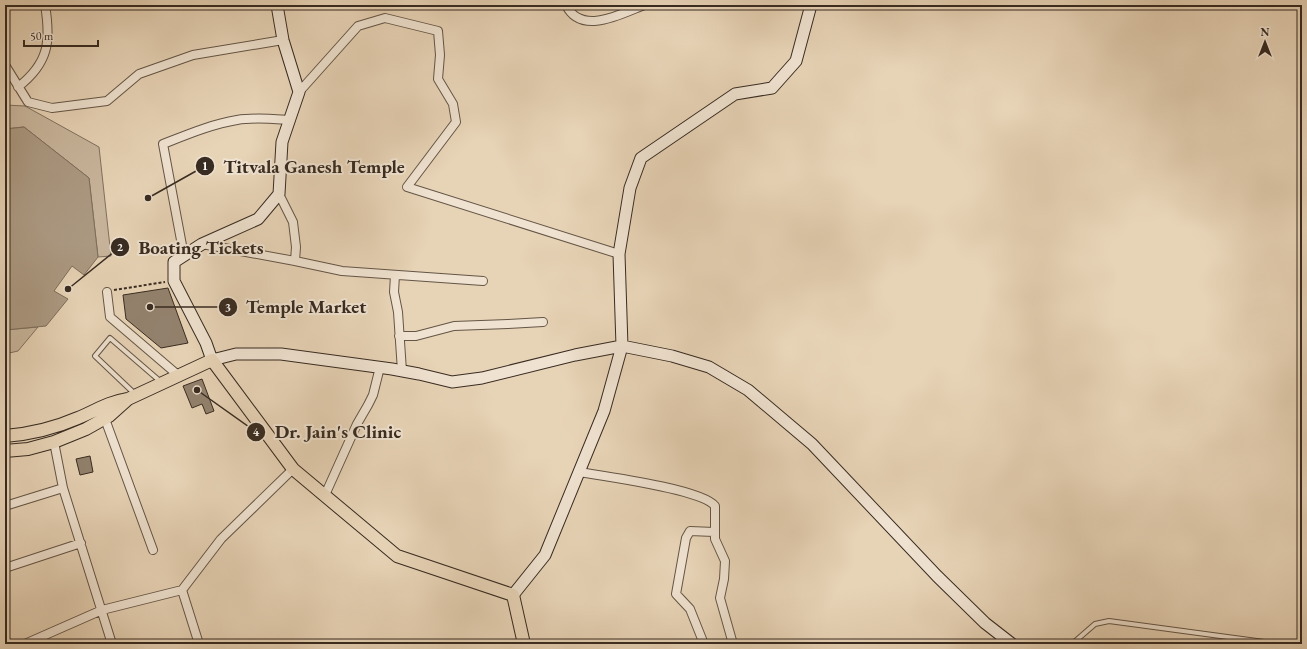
<svg xmlns="http://www.w3.org/2000/svg" width="1307" height="649" viewBox="0 0 1307 649" font-family="'EB Garamond',serif">
  <style>
    .green { fill: #c9b69d; stroke: #80705f }
    .water { fill: #ac9a83; stroke: #7e6e5c }
    .building { fill: #93826e; stroke: #382b21 }
    .lines { fill: none; stroke-linecap: round; stroke-linejoin: round }
    .lane-casing { stroke: #645546; stroke-width: 6 }
    .street-casing { stroke: #645546; stroke-width: 10 }
    .secondary-casing { stroke: #382b21; stroke-width: 13 }
    .primary-casing { stroke: #382b21; stroke-width: 14 }
    .path { stroke: #382b21; stroke-width: 2; stroke-dasharray: 3 2; stroke-linecap: butt }
    .lane { stroke: #efe2d0; stroke-width: 4 }
    .street { stroke: #efe2d0; stroke-width: 8 }
    .secondary { stroke: #efe2d0; stroke-width: 11 }
    .primary { stroke: #e7d3b6; stroke-width: 12 }
    .leader { fill: none; stroke: #382b21; stroke-width: 1.5 }
    .callout-dot { fill: #382b21; stroke: #efe2d0; stroke-width: 1.5 }
    .mark-label { font-size: 12px; text-anchor: middle; font-weight: bold; fill: #fff }
    .callout-label { font-size: 19px; text-anchor: middle; font-weight: bold; fill: #382b21; stroke: #efe2d0; stroke-width: 4; stroke-linejoin: round; paint-order: stroke }
  </style>
  <rect width="100%" height="100%" fill="#e7d3b6"/>
  <filter id="stains"><feTurbulence type="fractalNoise" baseFrequency=".005" numOctaves="4"/><feColorMatrix values="0 0 0 0 .2 0 0 0 0 .09 0 0 0 0 .02 0 0 0 .5 -.17"/></filter>
  <radialGradient id="worn" r=".72"><stop offset=".6" stop-color="#630" stop-opacity="0"/><stop offset="1" stop-color="#630" stop-opacity=".3"/></radialGradient>
  <!-- green -->
  <path class="green" d="M5 105 25 106 99 147 111 256 98 257 89 178 24 127 5 129Z
    M38 327 18 351 5 354V330Z"/>
  <!-- water -->
  <path class="water" d="M24 127 89 178 98 257 84 275 72 266 54 291 68 299 46 326 5 330V129Z"/>
  <!-- building -->
  <path class="building" d="M168 288 188 343 161 348 126 319 123 295Z
    M202 379 214 411 206 414 202 404 192 408 183 386Z
    M90 456 93 472 80 475 76 459Z"/>
  <g class="lines">
    <!-- lane casing -->
    <g class="lane-casing">
      <path id="lane" d="M135 394 95 356 110 338 161 382
        M1072 644 1095 624 1109 621 1279 644"/>
    </g>
    <!-- street casing -->
    <g class="street-casing">
      <path id="street" d="M566 5C581 36 621 14 644 5
        M5 65 28 102 52 108 107 101 139 74 193 55 283 40
        M18 87C49 63 51 41 45 5
        M299 92 358 26 385 18 438 31 440 55 438 79 453 104 456 122 407 187 619 254
        M279 194 293 222 296 247 295 261
        M202 244 295 261 342 271 483 281
        M184 256 163 144C186 135 212 124 237 120 254 117 272 119 290 120
        M395 275 394 292 398 312 402 371
        M107 292 110 317 179 376
        M399 336H416L454 326 508 324 543 322
        M105 419 153 550
        M54 442 63 488 112 644
        M579 472C603 476 702 489 715 506V539L725 561 724 579 720 598 733 644
        M325 495 357 424 368 405 373 395 380 367
        M5 506 63 488
        M5 568 81 543
        M182 590 199 644
        M27 644V643L102 610 182 590 221 539 293 469
        M704 644 690 609 676 594 686 538 690 531 714 532"/>
    </g>
    <!-- secondary casing -->
    <g class="secondary-casing">
      <path id="secondary" d="M277 5 283 40 299 92 282 142 279 194 258 219 202 244 174 262V281L206 343 212 360 236 354H281L392 369 419 374 452 382 482 378 575 355 622 346 672 356 709 367 748 390 812 444 937 576 985 623 1012 644
        M513 595 545 555 604 411 622 346 619 254 630 188 641 158 735 94 772 88 796 61 811 5"/>
    </g>
    <!-- primary casing -->
    <g class="primary-casing">
      <path id="primary" d="M5 436C30 434 55 428 78 418 98 410 105 403 128 399L212 360 293 469 397 556 513 595 524 644
        M5 451 28 449 54 442 86 429 109 416 128 399"/>
    </g>
    <!-- path -->
    <path class="path" d="M114 290 165 282"/>
    <!-- lane -->
    <use href="#lane" class="lane"/>
    <!-- street -->
    <use href="#street" class="street"/>
    <!-- secondary -->
    <use href="#secondary" class="secondary"/>
    <!-- primary -->
    <use href="#primary" class="primary"/>
  </g>
  <!-- callouts -->
  <path class="leader" d="M148 198L205 166M68 289L120 247M150 307L228 307M197 390L256 432"/>
  <g class="callout-dot">
    <circle cx="148" cy="198" r="4"/>
    <circle cx="68" cy="289" r="4"/>
    <circle cx="150" cy="307" r="4"/>
    <circle cx="197" cy="390" r="4"/>
    <circle cx="205" cy="166" r="10"/>
    <circle cx="120" cy="247" r="10"/>
    <circle cx="228" cy="307" r="10"/>
    <circle cx="256" cy="432" r="10"/>
  </g>
  <g class="mark-label">
    <text x="205" y="170">1</text>
    <text x="120" y="251">2</text>
    <text x="228" y="311">3</text>
    <text x="256" y="436">4</text>
  </g>
  <g class="callout-label">
    <text x="314" y="173">Titvala Ganesh Temple</text>
    <text x="201" y="254">Boating Tickets</text>
    <text x="306" y="313">Temple Market</text>
    <text x="338" y="438">Dr. Jain's Clinic</text>
  </g>
  <!-- margin -->
  <rect width="1307" height="649" fill="none" stroke="#e7d3b6" stroke-width="20"/>
  <rect x="6" y="6" width="1295" height="637" fill="none" stroke="#382b21" stroke-width="2"/>
  <rect x="10" y="10" width="1287" height="629" fill="none" stroke="#382b21"/>
  <!-- north arrow -->
  <g transform="translate(1265 42)" stroke="#efe2d0" stroke-width="3" paint-order="stroke">
  <path d="M0-3L7 15L0 10L-7 15Z" fill="#382b21"/>
  <text y="-6" font-size="11" font-weight="bold" text-anchor="middle" fill="#382b21">N</text>
  </g>
  <!-- scale -->
  <path d="M24 40v6h74v-6" fill="none" stroke="#382b21" stroke-width="2"/>
  <text x="30" y="40" font-size="12" fill="#382b21" stroke="#efe2d0" stroke-width="3" paint-order="stroke">50 m</text>
  <rect width="100%" height="100%" filter="url(#stains)"/>
  <rect width="100%" height="100%" fill="url(#worn)"/>
</svg>
